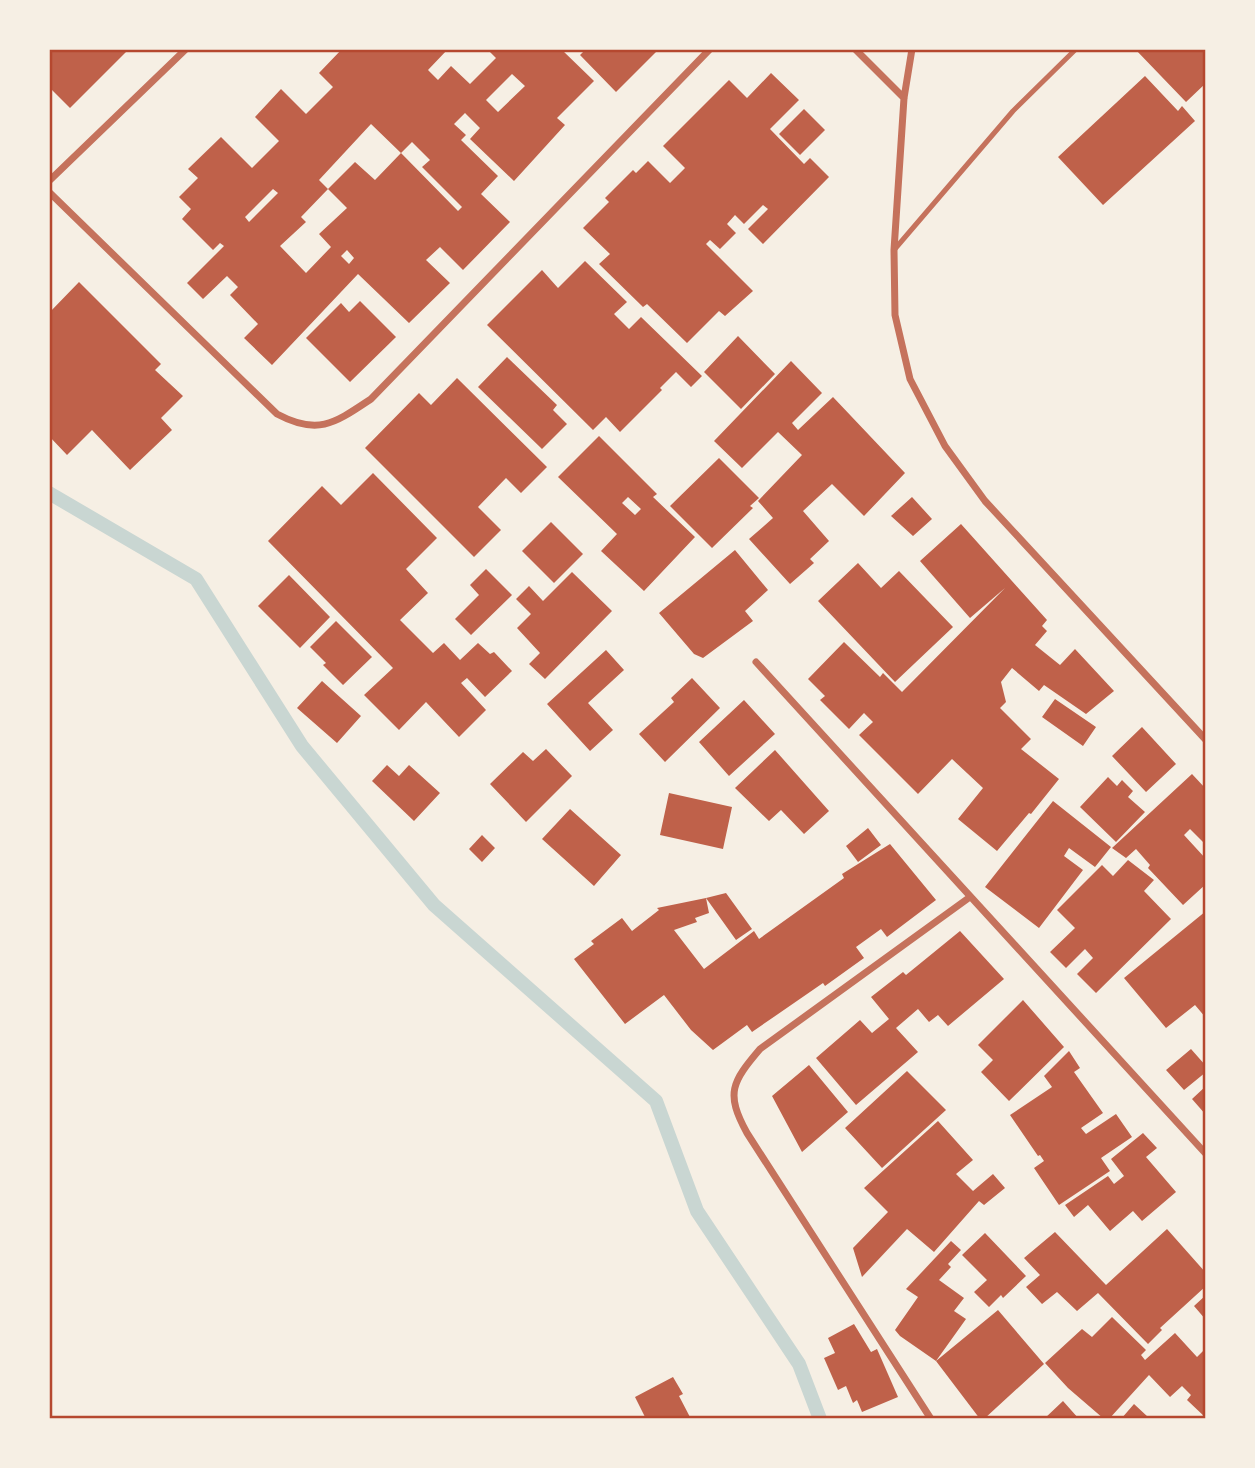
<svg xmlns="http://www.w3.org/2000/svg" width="1255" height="1468" viewBox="0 0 1255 1468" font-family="Inter,sans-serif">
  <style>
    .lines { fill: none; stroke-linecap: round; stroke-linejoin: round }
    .stream { stroke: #c9d6d2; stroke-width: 14 }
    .building { fill: #bf614a; fill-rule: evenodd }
    .service { stroke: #c5725c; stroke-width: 5 }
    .minor { stroke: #c5725c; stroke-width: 7 }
    .neatline { fill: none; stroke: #b5482f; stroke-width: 2.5 }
  </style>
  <rect width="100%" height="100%" fill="#f6efe4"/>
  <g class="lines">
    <!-- stream -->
    <path class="stream" d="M49 493 196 579 302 746 434 905 656 1101 697 1211 799 1364 820 1419"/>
  </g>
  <!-- building -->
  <path class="building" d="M49 49H129L70 108 49 87Z
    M342 49H448L428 70 438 80 451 66 470 84 496 58 487 49H561L594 81 557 118 565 125 514 181 470 139 480 128 465 113 454 124 466 135 461 140 498 176 481 194 510 222 463 270 440 247 426 260 450 283 409 323 358 274 272 365 244 338 258 324 230 295 238 287 227 276 203 299 187 283 224 246 220 243 213 250 182 219 191 209 179 197 198 178 188 169 221 137 252 168 279 141 255 117 281 89 306 114 333 87 319 73ZM512 74 525 86 498 112 486 100ZM371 124 401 153 412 142 430 160 422 167 462 207 458 211 401 153 375 180 355 162 328 189 347 208 319 234 331 247 306 273 280 246 306 222 301 217 328 189 319 180ZM273 189 278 193 249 222 245 217ZM347 250 354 258 349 264 341 256Z
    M586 49H659L616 92 580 55Z
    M1135 49H1206V83L1186 102Z
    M771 73 799 100 770 129 804 164 810 158 829 177 763 244 748 229 768 209 763 205 744 224 735 215 727 224 736 233 720 249 710 240 706 244 753 291 725 316 719 311 687 343 647 304 643 307 599 264 610 254 583 228 609 202 605 198 633 170 636 173 648 161 670 183 685 168 663 146 729 80 747 98Z
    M1145 76 1178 111 1182 106 1195 121 1103 205 1058 157Z
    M804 109 825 130 800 155 779 134Z
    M585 261 627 302 614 314 629 329 641 317 702 376 691 387 676 372 660 388 662 390 620 432 606 417 593 430 487 325 542 270 558 288Z
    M79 282 161 364 155 370 183 396 161 418 172 430 130 470 92 430 67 455 49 436V313Z
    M360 301 396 337 350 382 306 338 341 303 349 312Z
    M738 336 775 374 741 409 704 372Z
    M507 357 557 405 553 410 567 424 542 449 478 387Z
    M791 361 822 393 792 423 798 430 833 397 905 473 864 516 832 484 803 511 829 541 810 559 814 563 790 584 749 539 773 518 758 501 802 455 778 432 742 468 714 441Z
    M457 378 547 467 521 493 506 478 478 507 501 530 474 557 365 448 419 393 431 405Z
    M599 436 657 494 653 497 695 537 644 591 601 551 617 534 558 477ZM628 497 641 509 635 515 622 503Z
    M719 458 759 498 750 506 753 508 712 548 670 506Z
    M373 473 437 538 406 569 428 593 400 620 433 653 444 643 460 660 478 643 490 654 494 652 512 671 485 697 467 678 461 683 486 710 459 737 426 702 399 730 364 695 393 668 268 541 322 486 341 505Z
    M912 497 932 519 913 536 891 516Z
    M551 522 583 554 554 583 522 551Z
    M961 524 1047 620 1042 626 1047 631 1035 645 1060 665 1075 649 1114 691 1086 714 1044 685 1039 691 1012 668 1001 682 1006 702 1000 708 1031 739 1021 749 1059 779 1031 814 1029 813 997 851 958 819 983 788 952 759 918 794 859 735 873 722 864 713 849 729 820 700 825 696 808 679 844 642 880 677 883 673 902 692 1005 588 970 618 920 561Z
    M735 550 768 590 745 611 753 621 703 658 694 654 659 613Z
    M858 563 881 588 899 571 953 627 895 682 818 601Z
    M486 569 512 595 471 635 455 619 479 595 470 585Z
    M572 572 612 611 545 679 529 664 540 653 517 628 531 614 516 599 529 586 543 601Z
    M289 575 330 617 300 648 258 606Z
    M336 621 372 657 343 685 323 665 326 663 310 647Z
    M606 650 624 670 588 703 613 730 590 751 547 704Z
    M692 678 720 708 665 762 639 734 674 702 671 698Z
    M322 681 361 716 337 743 297 708Z
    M1055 699 1096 727 1083 746 1042 717Z
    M744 700 775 734 729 776 699 742Z
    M1142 727 1176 764 1146 792 1112 756Z
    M546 749 572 776 526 822 490 784 523 752 533 761Z
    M775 750 829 811 804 834 781 810 769 821 735 788Z
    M387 765 399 776 409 765 440 793 414 821 372 781Z
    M1192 774 1206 789V845L1190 829 1184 835 1206 859V884L1183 905 1148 868 1150 865 1136 849 1126 858 1112 848Z
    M1108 777 1117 786 1122 780 1133 791 1128 797 1145 812 1116 842 1080 807Z
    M669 793 732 807 723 849 660 835Z
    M1053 801 1111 847 1095 867 1069 848 1064 856 1083 870 1039 928 985 887Z
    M570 809 621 855 594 886 542 839Z
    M868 828 881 845 858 862 846 846Z
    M482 835 495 848 482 862 469 849Z
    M890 844 936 900 887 937 881 929 856 947 864 958 825 986 823 983 752 1032 747 1025 713 1050 691 1030 664 995 625 1024 574 959 594 944 591 941 622 918 632 931 659 910 657 908 706 898 709 913 695 918 697 922 674 930 704 969 754 931 759 939 844 878 842 874Z
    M1128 860 1154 880 1144 891 1171 919 1096 993 1077 974 1093 958 1085 949 1066 968 1050 952 1075 928 1057 910 1102 865 1113 876Z
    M726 893 752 929 736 940 706 898Z
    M1206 911V1018L1195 1005 1166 1028 1124 978Z
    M960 931 1004 979 948 1026 938 1015 929 1022 918 1009 896 1028 918 1052 856 1105 816 1058 860 1020 872 1033 889 1019 871 997 903 972 906 975Z
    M1023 1000 1064 1047 1009 1101 981 1072 993 1060 978 1045Z
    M1191 1049 1206 1066V1072L1184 1090 1166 1070Z
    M1069 1051 1080 1068 1074 1072 1103 1113 1081 1128 1086 1134 1116 1114 1132 1137 1101 1158 1110 1171 1059 1205 1034 1168 1044 1161 1040 1155 1038 1156 1010 1115 1052 1087 1044 1076Z
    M809 1065 848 1112 802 1152 772 1096Z
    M907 1071 946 1110 882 1168 845 1128Z
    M1206 1086V1115L1192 1099Z
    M938 1121 973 1160 956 1174 973 1191 993 1174 1005 1188 984 1205 979 1201 934 1252 907 1229 862 1277 853 1248 888 1212 864 1188Z
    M1143 1133 1157 1148 1146 1157 1176 1192 1142 1221 1133 1211 1110 1231 1088 1205 1074 1217 1065 1205 1108 1176 1114 1184 1124 1176 1111 1159Z
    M1167 1229 1206 1273V1286L1160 1328 1162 1330 1148 1344 1098 1293 1077 1311 1057 1292 1042 1304 1026 1287 1040 1275 1024 1258 1055 1232 1106 1285Z
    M985 1233 1026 1276 1003 1298 1001 1295 989 1307 974 1292 987 1280 962 1255Z
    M951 1241 961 1250 948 1264 951 1267 939 1280 964 1298 954 1311 966 1319 936 1361 998 1310 1044 1364 984 1419H980L936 1361 900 1336 895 1330 918 1297 906 1289Z
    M1206 1295V1320L1194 1306Z
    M1112 1317 1146 1350 1141 1355 1145 1360 1175 1333 1197 1357 1206 1348V1418L1187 1400 1191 1395 1182 1386 1170 1397 1149 1375 1109 1419H1104L1068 1388 1045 1363 1082 1329 1092 1337Z
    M854 1324 871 1352 877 1349 898 1397 862 1412 857 1400 853 1403 846 1386 838 1390 824 1358 835 1353 828 1338Z
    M673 1377 683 1394 679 1396 691 1419H646L635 1397Z
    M1063 1401 1079 1419H1044Z
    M1134 1404 1148 1417 1146 1419H1121Z"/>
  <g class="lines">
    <!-- service -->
    <path class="service" d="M894 250 1013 111 1076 49"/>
    <!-- minor -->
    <path class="minor" d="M855 49 904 98
      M912 49 904 98 894 250 895 315 910 379 945 446 985 501 1206 740
      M49 181 186 49
      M49 192 277 414C318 436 335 423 371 399L710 49
      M756 662 1206 1154
      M931 1419 747 1133C725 1093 732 1082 760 1049L970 897"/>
  </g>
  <!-- border -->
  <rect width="1255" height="1468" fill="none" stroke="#f6efe4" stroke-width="102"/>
  <rect x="51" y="51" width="1153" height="1366" class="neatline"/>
</svg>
